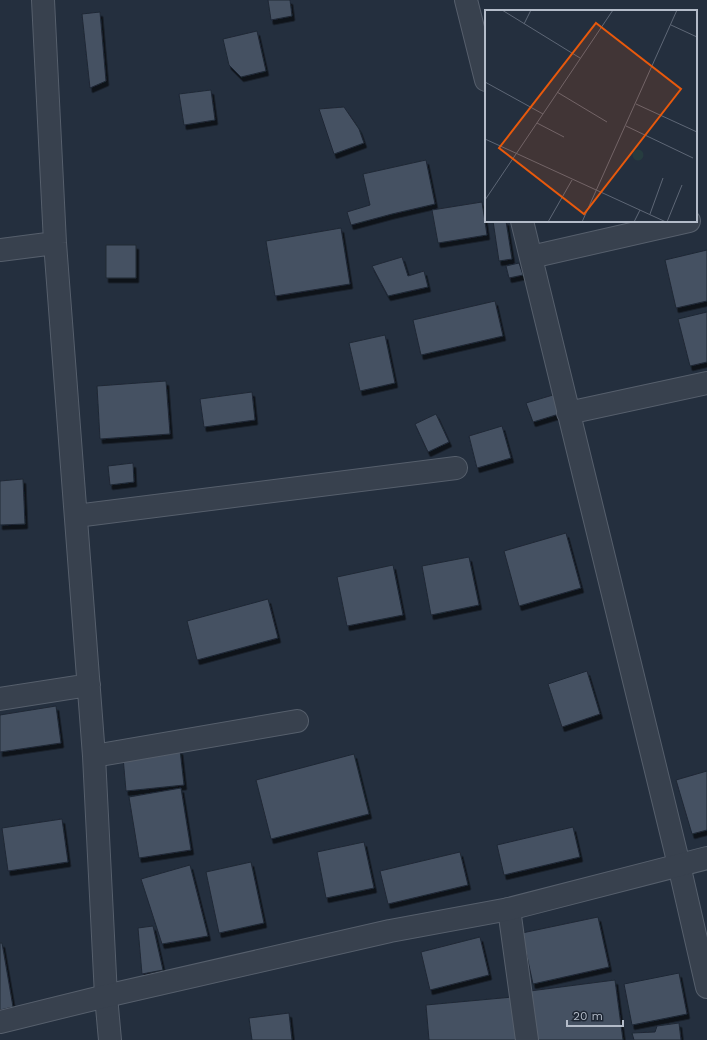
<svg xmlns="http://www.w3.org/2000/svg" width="707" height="1040" viewBox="0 0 707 1040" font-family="'Work Sans',sans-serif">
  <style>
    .building { fill: #455162; stroke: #1f2835; filter: url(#shadow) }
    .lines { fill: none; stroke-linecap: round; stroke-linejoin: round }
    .minor-casing { stroke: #565f6c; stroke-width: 24 }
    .tertiary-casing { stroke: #565f6c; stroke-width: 24 }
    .minor { stroke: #38414e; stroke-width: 22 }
    .tertiary { stroke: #38414e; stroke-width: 22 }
    .inset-road { fill: none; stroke: #5e6776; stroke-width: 1 }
    .view { fill: #e8590c; fill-opacity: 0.15; stroke: #e8590c; stroke-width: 2 }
    .inset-edge { fill: none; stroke: #b4bcc9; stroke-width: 2 }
  </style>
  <defs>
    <filter id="shadow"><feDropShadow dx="2.5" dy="4.5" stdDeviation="0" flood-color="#0009"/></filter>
  </defs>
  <rect width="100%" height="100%" fill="#242f3e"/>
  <!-- building -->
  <path class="building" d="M268 0H290L292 16 271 20Z
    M100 12 106 81 90 88 82 14Z
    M257 31 266 71 241 77 229 65 223 39Z
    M211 90 215 120 184 125 179 94Z
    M344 107 359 129 364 143 334 154 319 109Z
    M426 160 435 204 392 214 351 225 347 212 370 205 363 174Z
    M482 202 487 235 438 243 432 210Z
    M493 221H506L512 259 499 261Z
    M341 228 350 284 275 296 266 241Z
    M106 245H136V278H106Z
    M707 250V301L676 308 665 260Z
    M402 257 408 276 424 271 428 287 388 296 372 266Z
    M519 263 523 275 509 278 506 266Z
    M495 301 503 336 421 355 413 320Z
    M707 312V362L690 366 678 319Z
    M385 335 395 383 360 391 349 343Z
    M166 381 170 434 100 439 97 386Z
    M252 392 255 420 204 427 200 399Z
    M553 395 559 414 533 422 526 403Z
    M436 414 449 442 428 452 415 424Z
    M502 426 511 458 477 468 469 436Z
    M133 463 134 482 110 485 108 466Z
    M23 479 25 524 0 525V481Z
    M566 533 581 588 519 606 504 551Z
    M469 557 479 605 431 615 422 566Z
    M393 565 403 615 347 626 337 577Z
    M268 599 278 638 197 660 187 621Z
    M587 671 600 714 562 727 548 684Z
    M56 706 61 743 0 752V715Z
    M180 750 184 785 126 791 123 757Z
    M354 754 369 814 271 839 256 780Z
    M707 771V830L692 834 676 780Z
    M181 788 191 850 139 858 129 797Z
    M62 819 68 862 8 871 2 828Z
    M573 827 580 857 504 875 497 845Z
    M364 842 374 888 326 898 317 852Z
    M460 852 468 885 388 904 380 871Z
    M251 862 264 923 219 933 206 872Z
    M190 865 208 936 162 944 141 879Z
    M598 917 609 967 533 984 522 933Z
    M153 926 163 970 142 974 138 928Z
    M480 937 489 975 430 990 421 952Z
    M0 943H2L13 1007 0 1010Z
    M679 973 687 1014 632 1025 624 984Z
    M615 980 623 1040H536L530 991Z
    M513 997 516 1040H429L426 1005Z
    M289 1013 292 1040H252L249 1018Z
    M679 1023 681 1040H634L632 1033 655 1032 657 1026Z"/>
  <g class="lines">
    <!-- minor casing -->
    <g class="minor-casing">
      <path id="minor" d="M43 0 55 243 94 756 106 996 110 1040
        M466 0 486 80
        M522 221 679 865 707 987
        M0 250 55 243
        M531 257 689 221
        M568 413 707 383
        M76 516 456 468
        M0 699 89 685
        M94 756 297 721
        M509 909 527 1040"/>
    </g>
    <!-- tertiary casing -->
    <g class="tertiary-casing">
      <path id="tertiary" d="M0 1022 106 996 390 931 509 909 707 858"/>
    </g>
    <!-- minor -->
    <use href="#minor" class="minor"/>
    <!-- tertiary -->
    <use href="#tertiary" class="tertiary"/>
  </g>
  <!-- overview -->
  <g transform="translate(485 10)">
    <rect width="212" height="212" fill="#242f3e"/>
    <path d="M147.5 145a5.5 5.5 0 1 1 11 0a5.5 5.5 0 1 1-11 0Z" fill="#263c3f"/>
    <path class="inset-road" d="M17 0 95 48M39 14 46 0M186 15 212 27M0 72 58 104M72 82 122 112M151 94 212 122M52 113 79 127M141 116 208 148M0 129 181 212M0 190 128 0M165 204 178 168M63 212 87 170M97 212 192 0M149 212 155 200M182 212 197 175"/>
    <path class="view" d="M111 13 196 79 99 204 14 138Z"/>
    <rect width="212" height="212" class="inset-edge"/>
  </g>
  <!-- scale -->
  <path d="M567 1020v6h56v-6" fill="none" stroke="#b4bcc9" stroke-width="2"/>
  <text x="573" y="1020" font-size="12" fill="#b4bcc9" stroke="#1d2633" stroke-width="3" paint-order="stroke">20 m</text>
</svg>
